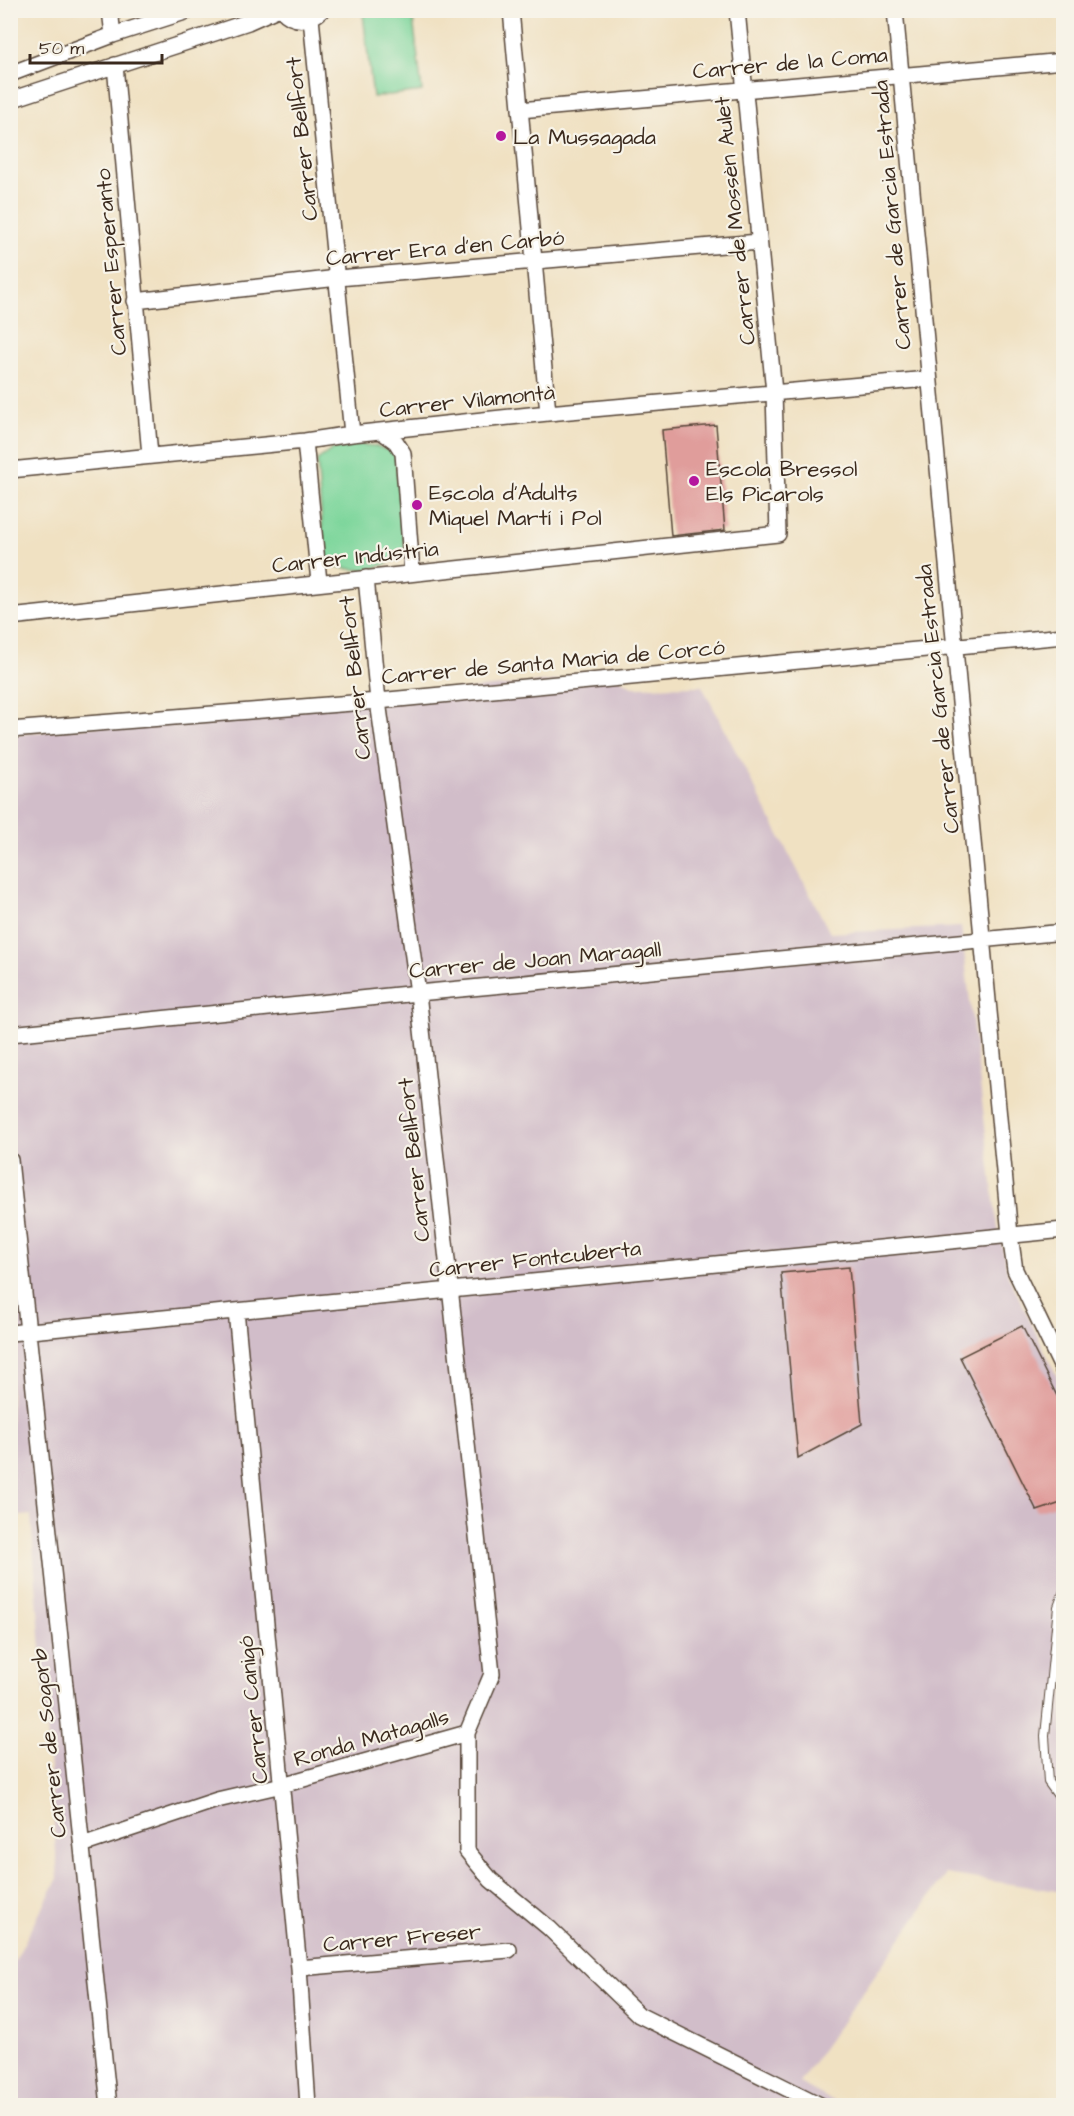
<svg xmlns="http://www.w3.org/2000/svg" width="1074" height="2116" viewBox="0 0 1074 2116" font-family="'Architects Daughter',sans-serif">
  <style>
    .industrial { fill: #d1bdc9 }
    .green { fill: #7dd69b; stroke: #5c805c; stroke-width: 1.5 }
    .building { fill: #e09d9b }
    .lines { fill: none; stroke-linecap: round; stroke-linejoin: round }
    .lane-casing { stroke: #564537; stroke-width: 10 }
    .street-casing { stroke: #564537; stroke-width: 18 }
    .lane { stroke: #fff; stroke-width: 8 }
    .street { stroke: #fff; stroke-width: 15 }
    .poi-dot { fill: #b5179e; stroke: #f7f3e8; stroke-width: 2 }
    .labels { text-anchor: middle; stroke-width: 4.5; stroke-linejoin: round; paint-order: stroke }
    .street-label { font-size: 22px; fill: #3b2a1e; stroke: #f7f3e8 }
    .poi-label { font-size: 22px; fill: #3b2a1e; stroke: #f7f3e8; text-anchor: start }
  </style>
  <rect width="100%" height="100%" fill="#f7f3e8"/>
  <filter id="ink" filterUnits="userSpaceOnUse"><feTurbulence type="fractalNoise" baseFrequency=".0167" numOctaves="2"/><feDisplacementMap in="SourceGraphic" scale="12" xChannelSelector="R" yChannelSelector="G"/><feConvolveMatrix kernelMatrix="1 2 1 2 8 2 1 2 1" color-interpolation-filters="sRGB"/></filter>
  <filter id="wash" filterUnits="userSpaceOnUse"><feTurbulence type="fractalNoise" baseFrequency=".008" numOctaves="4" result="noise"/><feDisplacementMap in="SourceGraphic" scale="24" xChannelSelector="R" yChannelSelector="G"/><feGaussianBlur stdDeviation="1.35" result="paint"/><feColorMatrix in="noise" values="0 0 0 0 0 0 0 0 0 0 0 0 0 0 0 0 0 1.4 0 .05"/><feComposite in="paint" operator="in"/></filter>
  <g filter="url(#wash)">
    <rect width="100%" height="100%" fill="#f0e1c2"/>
    <!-- industrial -->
    <path class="industrial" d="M612 675 634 687 702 686 830 933 961 927 996 1217 1008 1275 1063 1389V1892L946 1874 799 2083 841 2105H11V1968L58 1878 31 1515 11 1517V735Z"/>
    <!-- green -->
    <path class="green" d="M393 10 412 11 422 91 373 97 363 14Z
      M353 444 376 446 395 453 405 554C375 572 358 574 325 563L317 460 333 449Z"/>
    <g id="blocks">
      <!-- building -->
      <path class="building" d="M716 425 725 530 671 536 662 430Z
        M849 1267 862 1424 798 1458 781 1273Z
        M1022 1326 1064 1410V1502L1037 1511 960 1357Z"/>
    </g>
  </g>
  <g filter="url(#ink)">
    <use href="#blocks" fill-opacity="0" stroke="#564537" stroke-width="1.5"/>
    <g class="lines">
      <!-- lane casing -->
      <g class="lane-casing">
        <path id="lane" d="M1064 1591 1058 1607 1045 1736 1048 1782 1064 1804
          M1054 1658 1064 1665"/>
      </g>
      <!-- street casing -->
      <g class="street-casing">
        <path id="street" d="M110 10 113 35
          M282 10C293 23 310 22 322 10
          M511 10 548 413
          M895 10 1010 1235 1015 1270 1064 1372
          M311 18 352 434
          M115 65 150 455
          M10 74 113 35 191 10
          M10 100 248 22 275 10
          M520 110 1064 61
          M135 301 338 278 759 242
          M382 432 396 442 403 453 412 573
          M305 441 319 582
          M10 470 305 441 352 434 548 413 928 379
          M366 578 378 701 418 993 492 1674 467 1733V1851L491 1880 549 1928 639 2015 822 2106
          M10 617 778 534 774 392 737 10
          M10 730 378 701 1064 636
          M10 1034 418 993 1064 932
          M10 1160 109 2106
          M236 1311 299 1968 308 2106
          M10 1333 1064 1230
          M82 1845 217 1800 282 1785 467 1733
          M299 1968 509 1950"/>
      </g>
      <!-- lane -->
      <use href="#lane" class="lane"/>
      <!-- street -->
      <use href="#street" class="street"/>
    </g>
  </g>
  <!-- markers -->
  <g class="poi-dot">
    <circle cx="501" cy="136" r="6"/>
    <circle cx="694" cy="481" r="6"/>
    <circle cx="417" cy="505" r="6"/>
  </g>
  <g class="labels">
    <!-- street labels -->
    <g class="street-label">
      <text transform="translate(790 62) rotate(-5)" y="8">Carrer de la Coma</text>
      <text transform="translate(301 139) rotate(-96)" y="8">Carrer Bellfort</text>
      <text transform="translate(891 215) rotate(-95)" y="8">Carrer de Garcia Estrada</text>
      <text transform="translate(734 221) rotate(-96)" y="8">Carrer de Mossèn Aulet</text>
      <text transform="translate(445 247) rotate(-5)" y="8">Carrer Era d'en Carbó</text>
      <text transform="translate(110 262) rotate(-95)" y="8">Carrer Esperanto</text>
      <text transform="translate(467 400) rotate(-6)" y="8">Carrer Vilamontà</text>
      <text transform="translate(355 556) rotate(-6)" y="8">Carrer Indústria</text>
      <text transform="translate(553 661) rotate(-5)" y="8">Carrer de Santa Maria de Corcó</text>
      <text transform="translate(354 678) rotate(-96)" y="8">Carrer Bellfort</text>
      <text transform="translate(937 699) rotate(-96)" y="8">Carrer de Garcia Estrada</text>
      <text transform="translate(535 959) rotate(-5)" y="8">Carrer de Joan Maragall</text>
      <text transform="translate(413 1160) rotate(-96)" y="8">Carrer Bellfort</text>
      <text transform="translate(535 1258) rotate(-6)" y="8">Carrer Fontcuberta</text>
      <text transform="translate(252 1710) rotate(-96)" y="8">Carrer Canigó</text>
      <text transform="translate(371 1737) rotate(-16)" y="8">Ronda Matagalls</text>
      <text transform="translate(48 1743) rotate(-96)" y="8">Carrer de Sogorb</text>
      <text transform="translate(402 1937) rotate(-5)" y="8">Carrer Freser</text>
    </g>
    <!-- poi labels -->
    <g class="poi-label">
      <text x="513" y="144">La Mussagada</text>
      <text x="706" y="476">Escola Bressol<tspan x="706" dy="25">Els Picarols</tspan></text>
      <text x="429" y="500">Escola d'Adults<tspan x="429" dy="25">Miquel Martí i Pol</tspan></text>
    </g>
  </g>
  <!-- margin -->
  <rect width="1074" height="2116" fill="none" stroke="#f7f3e8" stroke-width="36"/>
  <!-- scale -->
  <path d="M30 54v9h132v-9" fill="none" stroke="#3b2a1e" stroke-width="3"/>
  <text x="39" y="54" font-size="18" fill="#3b2a1e" stroke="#f7f3e8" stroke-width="4.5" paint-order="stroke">50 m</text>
</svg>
